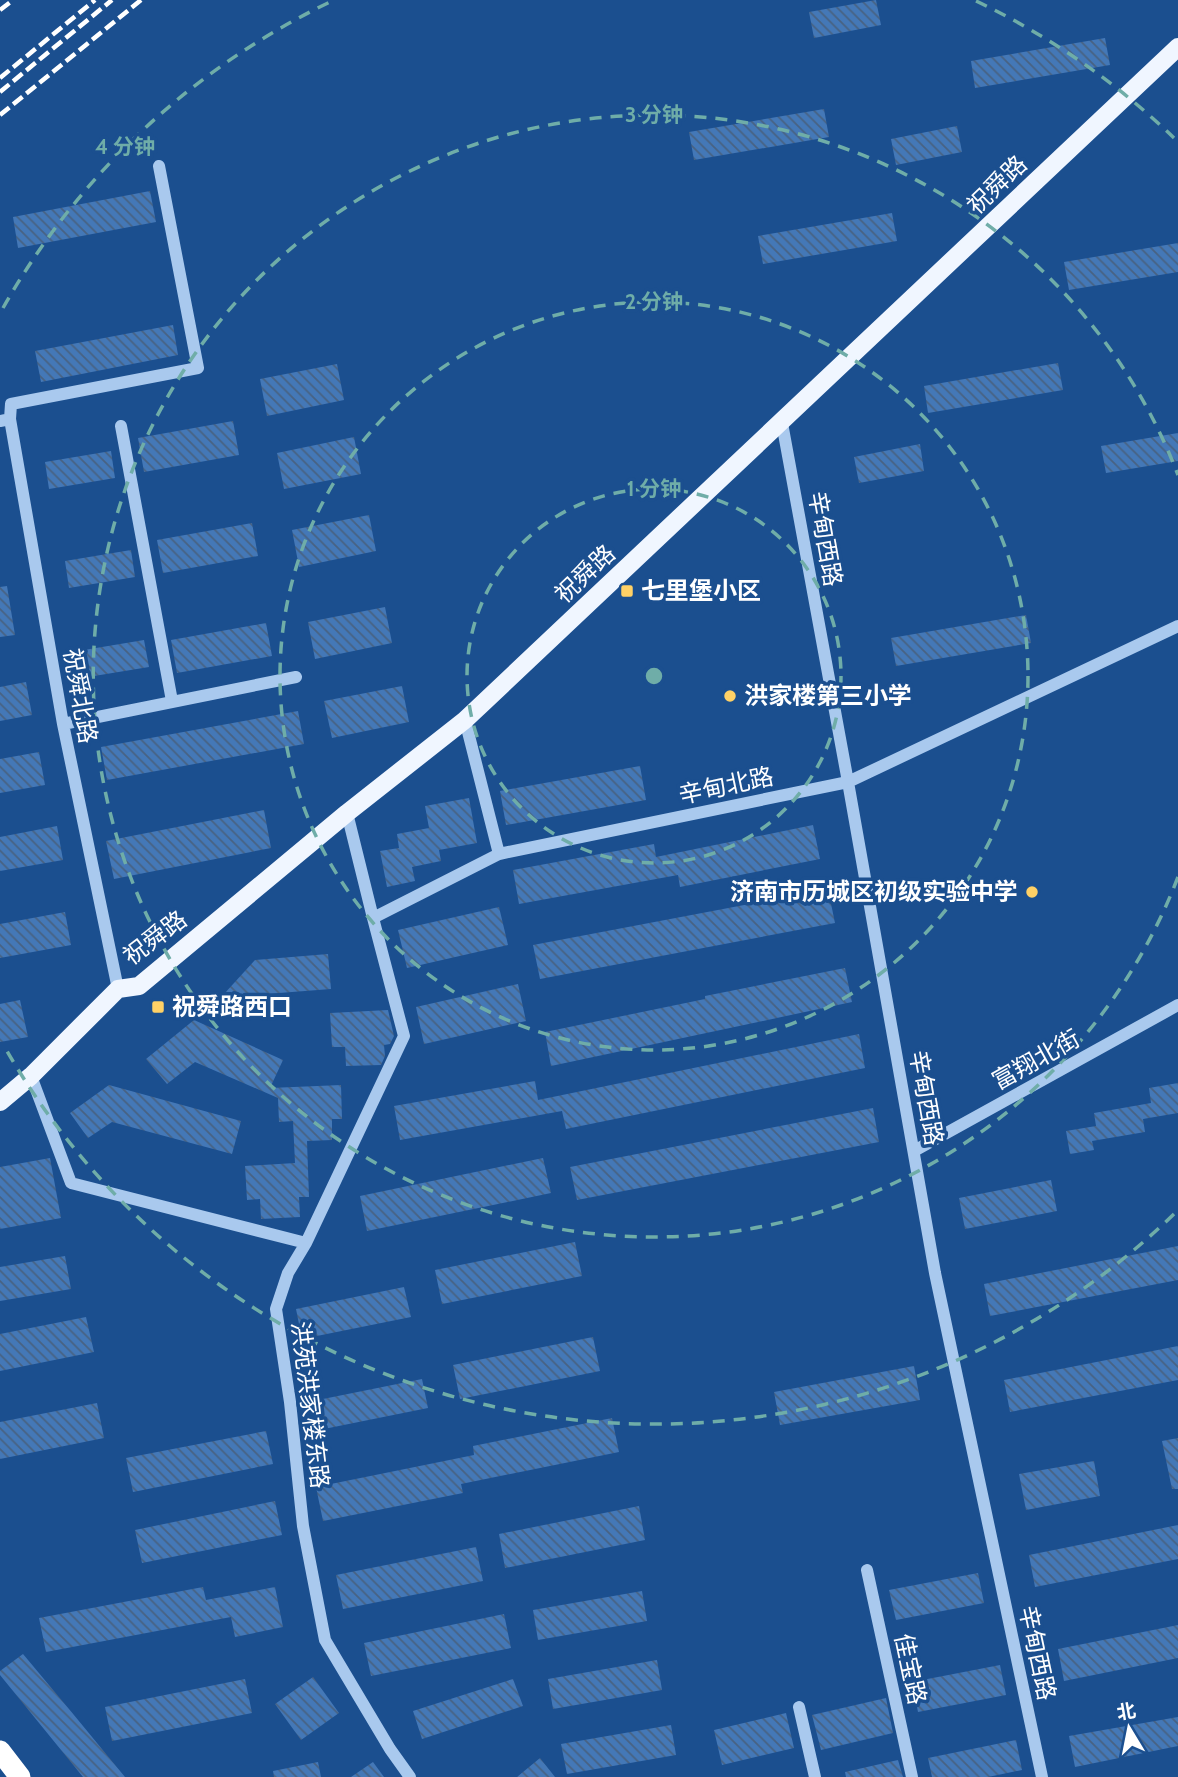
<svg xmlns="http://www.w3.org/2000/svg" width="1178" height="1777" viewBox="0 0 1178 1777" font-family="Cabin,'Noto Sans SC',sans-serif">
  <style>
    .building { fill: url(#building-back-hatch) }
    .lines { fill: none; stroke-linecap: round; stroke-linejoin: round }
    .minor { stroke: #a9c9ee; stroke-width: 12 }
    .major { stroke: #f0f6ff; stroke-width: 18 }
    .highway { stroke: #fff; stroke-width: 21 }
    .rail { stroke: #fff; stroke-width: 4.5; stroke-dasharray: 12 5; stroke-linecap: butt }
    .ring { fill: none; stroke: #6fada8; stroke-width: 3.5; stroke-dasharray: 12 9 }
    .poi-dot { fill: #ffd166; stroke: #1b4f8f; stroke-width: 2.5 }
    .labels { text-anchor: middle; stroke-width: 7; stroke-linejoin: round; paint-order: stroke }
    .street-label { font-size: 24px; fill: #fff; stroke: #1b4f8f }
    .poi-label { font-size: 24px; font-weight: bold; fill: #fff; stroke: #1b4f8f; text-anchor: start }
    .centre { fill: #6fada8; stroke: #1b4f8f; stroke-width: 3.5 }
    .ring-label { font-size: 21px; text-anchor: middle; font-weight: bold; fill: #6fada8; stroke: #1b4f8f; stroke-width: 7; stroke-linejoin: round; paint-order: stroke }
  </style>
  <defs>
    <pattern id="building-back-hatch" width="6" height="6" patternUnits="userSpaceOnUse" patternTransform="scale(1.75)"><rect width="6" height="6" fill="#4478b7"/><path d="M-1 5l2 2M0 0l6 6M5-1l2 2" fill="none" stroke="#486282"/></pattern>
  </defs>
  <rect width="100%" height="100%" fill="#1b4f8f"/>
  <!-- building -->
  <path class="building" d="M876 0 881 25 814 38 809 12Z
    M1105 38 1110 65 975 88 971 61Z
    M824 109 829 137 694 160 689 132Z
    M957 126 962 152 896 165 891 139Z
    M150 191 156 222 18 248 13 217Z
    M892 213 897 241 763 264 758 236Z
    M1178 243V272L1069 290 1064 262Z
    M173 325 178 355 41 382 35 351Z
    M1058 363 1063 390 928 413 924 386Z
    M337 364 344 400 267 416 260 379Z
    M233 421 239 455 144 472 138 438Z
    M1178 433V461L1106 473 1101 446Z
    M354 437 361 474 284 489 277 453Z
    M920 444 924 471 859 483 854 457Z
    M111 451 115 478 49 489 45 462Z
    M369 515 376 551 299 567 292 530Z
    M252 523 258 556 163 573 157 540Z
    M131 550 135 577 69 588 65 561Z
    M7 586 15 635 0 637V587Z
    M385 607 392 643 315 659 308 622Z
    M1026 615 1031 643 896 666 891 638Z
    M266 623 272 656 177 673 171 640Z
    M144 640 149 667 82 678 78 651Z
    M26 682 32 715 0 721V687Z
    M402 686 409 722 332 738 324 701Z
    M298 711 304 744 107 780 101 747Z
    M39 752 45 785 0 793V759Z
    M640 766 646 800 506 825 500 791Z
    M469 798 477 843 439 850 441 861 412 867 415 881 387 887 380 851 399 848 397 834 429 828 425 806Z
    M264 810 271 848 114 879 106 841Z
    M813 825 820 859 680 887 678 875 519 904 513 870 654 844 656 857Z
    M57 826 63 860 0 871V837Z
    M828 889 835 923 540 979 533 945Z
    M499 907 508 945 407 968 398 930Z
    M65 912 71 945 0 958V924Z
    M328 954 331 989 266 994 247 1015 224 994 255 960Z
    M845 968 852 1002 551 1066 545 1032 705 999V996Z
    M518 984 526 1021 424 1044 416 1007Z
    M20 1000 28 1037 0 1042V1004Z
    M388 1010 394 1036 390 1044 384 1045 385 1056 381 1065 346 1066 345 1047H332L330 1013Z
    M194 1020 283 1060 270 1088 341 1085 342 1119H332V1140L307 1141 309 1197H299L300 1217 261 1219 260 1199 247 1200 245 1166 295 1163 293 1121 279 1122 278 1098 195 1062 167 1084 146 1059Z
    M859 1034 865 1068 566 1129 562 1111 400 1140 394 1106 535 1081 538 1100Z
    M1178 1083V1113L1143 1119 1145 1132 1092 1141 1094 1150 1070 1154 1066 1131 1096 1126 1094 1113 1151 1103 1149 1088Z
    M109 1085 241 1121 232 1154 112 1122 88 1138 70 1113Z
    M873 1108 879 1142 577 1200 570 1167Z
    M50 1158 61 1218 0 1229V1167Z
    M543 1158 551 1193 367 1231 360 1196Z
    M1051 1180 1057 1211 965 1229 959 1198Z
    M575 1242 582 1276 442 1304 435 1270Z
    M1178 1246V1280L990 1316 984 1284Z
    M65 1256 71 1289 0 1301V1267Z
    M404 1287 411 1317 302 1339 296 1309Z
    M86 1317 94 1352 0 1371V1334Z
    M593 1337 600 1371 460 1399 453 1365Z
    M1178 1346V1380L1010 1412 1004 1380Z
    M914 1366 920 1400 780 1425 774 1392Z
    M422 1379 428 1408 319 1430 313 1401Z
    M97 1403 104 1438 0 1459V1422Z
    M612 1418 619 1452 461 1484 463 1493 323 1521 316 1487 474 1455 473 1446Z
    M266 1431 273 1464 133 1492 126 1458Z
    M1178 1438V1489H1172L1162 1441Z
    M1094 1461 1100 1496 1026 1510 1019 1474Z
    M275 1501 282 1535 142 1563 135 1530Z
    M639 1506 645 1540 505 1568 499 1534Z
    M1178 1525V1559L1035 1587 1029 1555Z
    M476 1547 483 1581 343 1609 336 1575Z
    M978 1573 984 1603 896 1620 889 1590Z
    M203 1587 206 1600 275 1587 283 1627 235 1637 231 1617 46 1652 39 1618Z
    M642 1591 647 1621 538 1640 533 1610Z
    M504 1614 511 1648 371 1676 364 1643Z
    M1178 1625V1658L1064 1681 1058 1649Z
    M23 1654 69 1709 125 1777H83L0 1675V1671Z
    M657 1660 662 1690 553 1709 548 1679Z
    M1000 1665 1006 1695 918 1712 912 1682Z
    M313 1677 339 1713 301 1740 275 1704Z
    M245 1679 252 1713 112 1741 105 1707Z
    M513 1679 523 1706 422 1739 413 1711Z
    M886 1698 893 1733 821 1750 812 1715Z
    M786 1713 794 1748 722 1765 714 1730Z
    M1178 1717V1746L1075 1767 1069 1736Z
    M671 1725 676 1755 567 1774 561 1744Z
    M1016 1740 1022 1770 988 1777H932L928 1758Z
    M540 1758 555 1777H517Z
    M898 1760 903 1777H846L845 1772Z
    M318 1762 321 1777H274L273 1771Z
    M373 1762 384 1777H351Z"/>
  <g class="lines">
    <!-- minor -->
    <path class="minor" d="M10 419 11 404 198 368 159 166
      M0 421 10 419 63 724 118 989
      M782 423 848 782 935 1273 1042 1777
      M121 426 172 701
      M465 720 499 854
      M63 724 296 677
      M347 813 373 918 499 854 848 782 1178 626
      M373 918 404 1036 306 1243 288 1273 276 1309 290 1402 303 1526 325 1640 390 1749 410 1777
      M31 1076 71 1183 306 1243
      M914 1151 1178 1005
      M867 1570 912 1777
      M799 1707 815 1777"/>
    <!-- major -->
    <path class="major" d="M0 1102 31 1076 118 989 139 986 347 813 465 720 1178 47"/>
    <!-- highway -->
    <path class="highway" d="M0 1751 20 1777"/>
    <!-- rail -->
    <path class="rail" d="M0 10 13 0
      M0 78 95 0
      M0 92 112 0
      M0 115 141 0"/>
  </g>
  <!-- distance rings -->
  <g class="ring">
    <circle cx="654" cy="676" r="187"/>
    <circle cx="654" cy="676" r="374"/>
    <path d="M1178 877A561 561 0 1 1 1178 475"/>
    <path d="M1174 1214A748 748 0 0 1 3 1044M3 308A748 748 0 0 1 332 1M976 1A748 748 0 0 1 1174 138"/>
  </g>
  <!-- markers -->
  <g class="poi-dot">
    <rect x="620" y="584" width="14" height="14" rx="3.5"/>
    <circle cx="730" cy="696" r="7"/>
    <circle cx="1032" cy="892" r="7"/>
    <rect x="151" y="1000" width="14" height="14" rx="3.5"/>
  </g>
  <g class="labels">
    <!-- street labels -->
    <g class="street-label">
      <text transform="translate(997 185) rotate(-44)" y="8">祝舜路</text>
      <text transform="translate(825 539) rotate(80)" y="8">辛甸西路</text>
      <text transform="translate(585 574) rotate(-43)" y="8">祝舜路</text>
      <text transform="translate(80 696) rotate(80)" y="8">祝舜北路</text>
      <text transform="translate(726 786) rotate(-12)" y="8">辛甸北路</text>
      <text transform="translate(155 938) rotate(-37)" y="8">祝舜路</text>
      <text transform="translate(1036 1060) rotate(-29)" y="8">富翔北街</text>
      <text transform="translate(926 1098) rotate(80)" y="8">辛甸西路</text>
      <text transform="translate(310 1405) rotate(83)" y="8">洪苑洪家楼东路</text>
      <text transform="translate(1037 1653) rotate(78)" y="8">辛甸西路</text>
      <text transform="translate(910 1669) rotate(78)" y="8">佳宝路</text>
    </g>
    <!-- poi labels -->
    <g class="poi-label">
      <text x="641" y="599">七里堡小区</text>
      <text x="744" y="704">洪家楼第三小学</text>
      <text x="1018" y="900" text-anchor="end">济南市历城区初级实验中学</text>
      <text x="172" y="1015">祝舜路西口</text>
    </g>
  </g>
  <circle cx="654" cy="676" r="10" class="centre"/>
  <g class="ring-label">
    <text x="654" y="122">3 分钟</text>
    <text x="125" y="154">4 分钟</text>
    <text x="654" y="309">2 分钟</text>
    <text x="654" y="496">1 分钟</text>
  </g>
  <!-- north arrow -->
  <g transform="translate(1129 1728) rotate(350)" stroke="#1b4f8f" stroke-width="5" paint-order="stroke">
  <path d="M0-5L12 26L0 18L-12 26Z" fill="#ffffff"/>
  <text y="-10" font-size="19" font-weight="bold" text-anchor="middle" fill="#ffffff">北</text>
  </g>
</svg>
